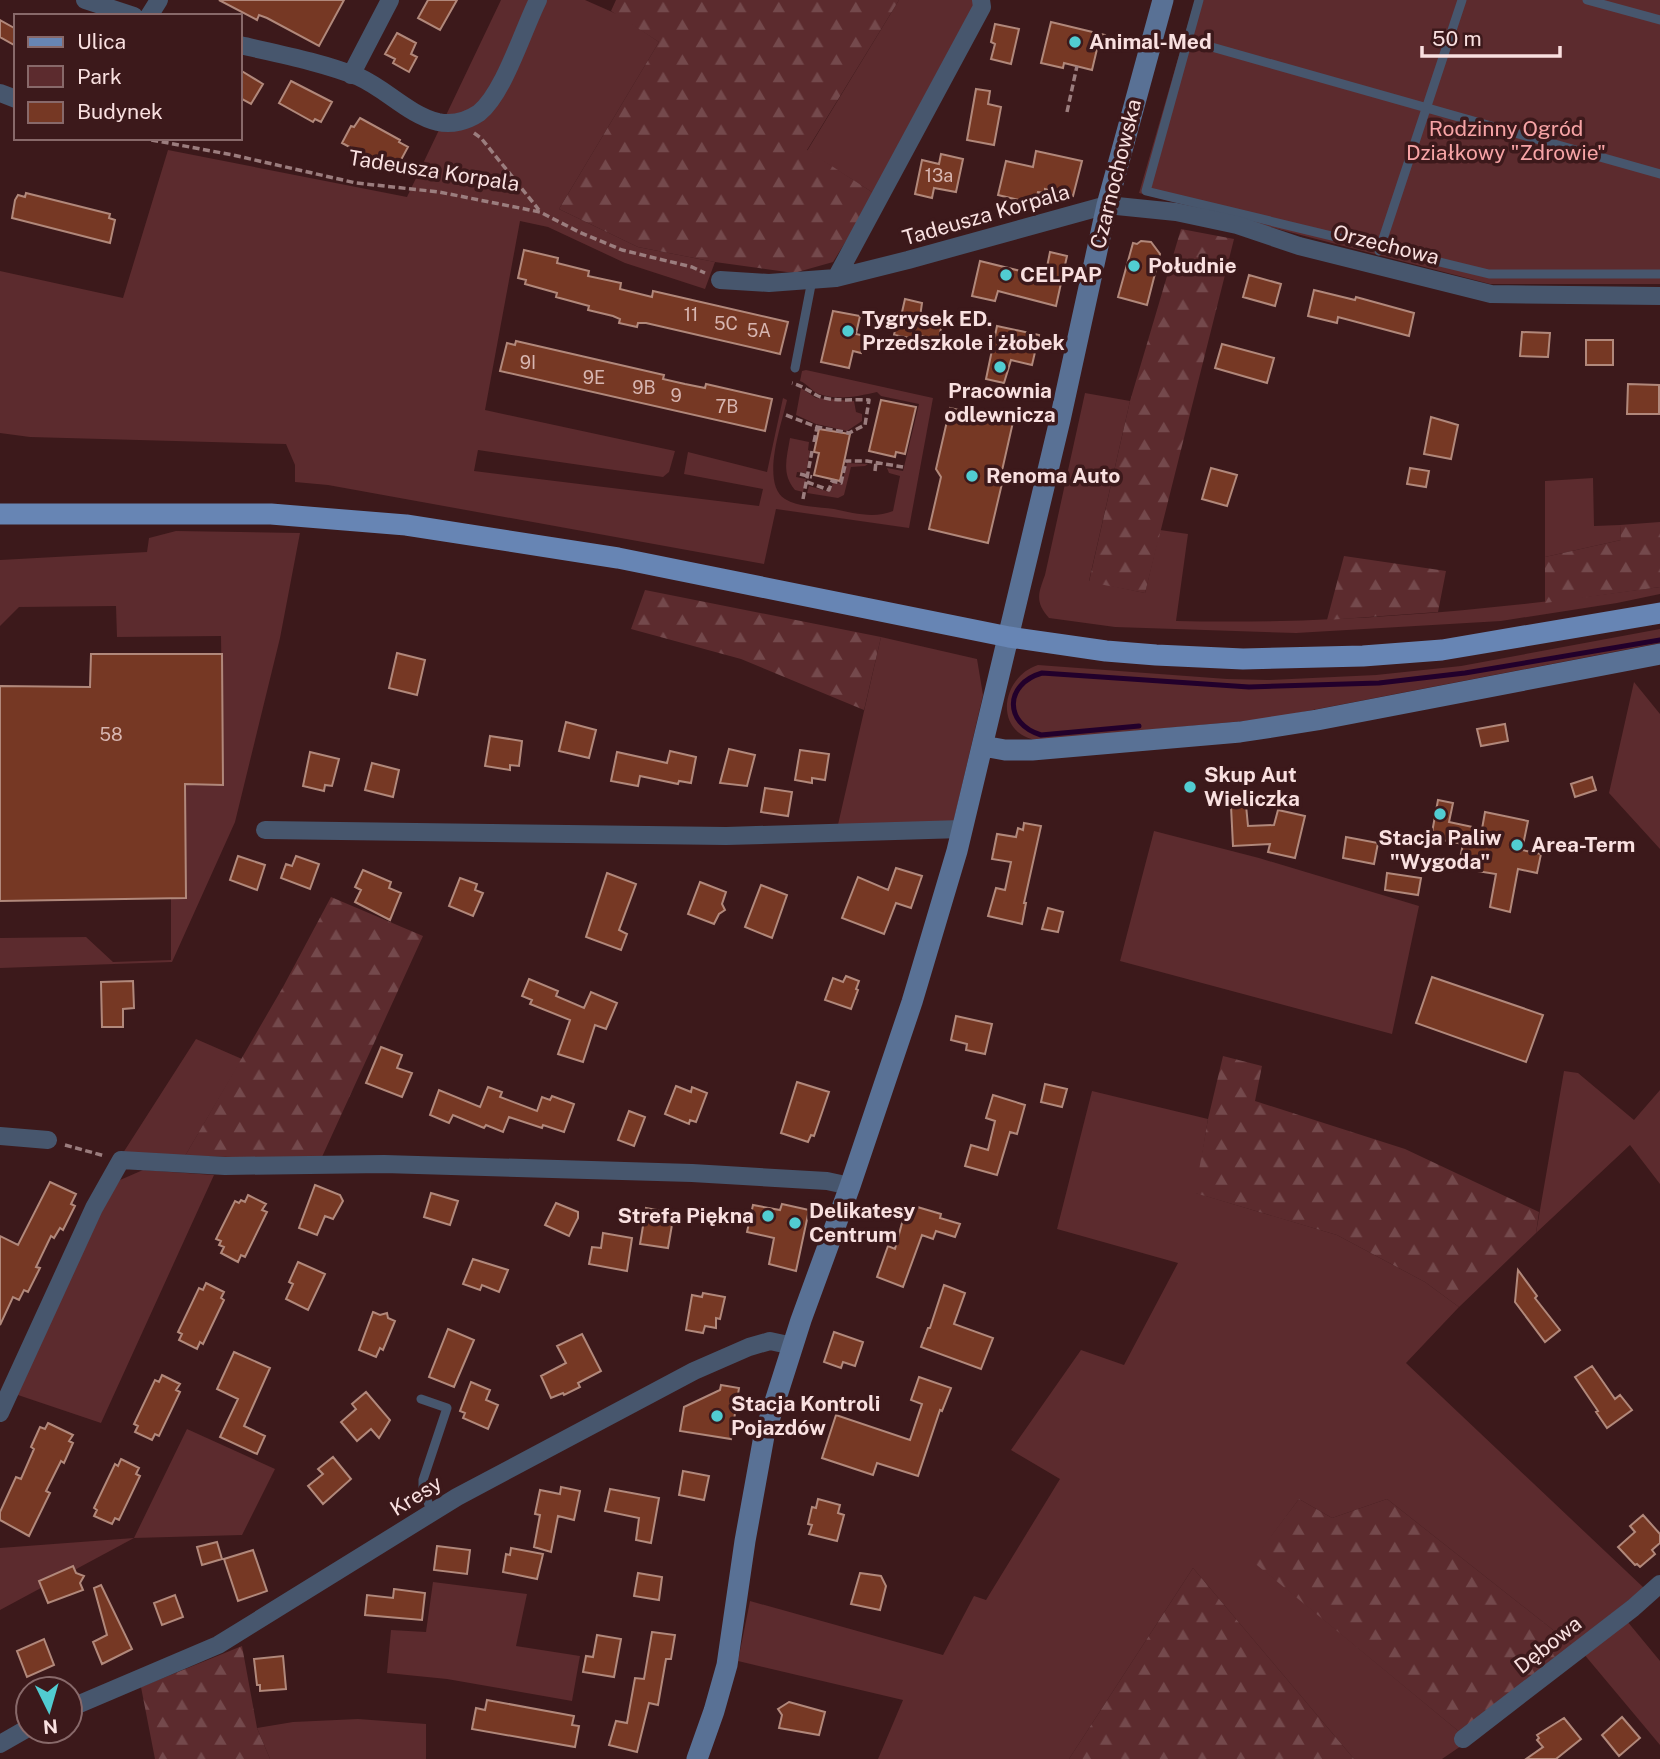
<svg xmlns="http://www.w3.org/2000/svg" width="1660" height="1759" viewBox="0 0 1660 1759" font-family="'Public Sans',sans-serif">
  <style>
    .green { fill: #5c2b2e }
    .forest { fill: url(#forest-firs) }
    .lines { fill: none; stroke-linecap: round; stroke-linejoin: round }
    .stream { stroke: #22002b; stroke-width: 5 }
    .building { fill: #763824; stroke: #b1887b; stroke-width: 2 }
    .path { stroke: #9b7d7e; stroke-width: 3.5; stroke-dasharray: 7 3.5; stroke-linecap: butt }
    .lane { stroke: #47566d; stroke-width: 9 }
    .street { stroke: #47566d; stroke-width: 18 }
    .secondary { stroke: #597195; stroke-width: 21 }
    .primary { stroke: #6785b4; stroke-width: 21 }
    .poi-dot { fill: #51ccd1; stroke: #3c191b; stroke-width: 2.5 }
    .labels { text-anchor: middle; stroke-width: 7; stroke-linejoin: round; paint-order: stroke }
    .number-label { font-size: 18px; fill: #d8b6b1 }
    .poi-label { font-size: 21px; font-weight: bold; fill: #f9e0e0; stroke: #3c191b; text-anchor: start }
    .park-label { font-size: 21px; fill: #f7a4a6; stroke: #3c191b }
    .street-label { font-size: 21px; fill: #f9e0e0; stroke: #3c191b }
  </style>
  <defs>
    <pattern id="forest-firs" width="22" height="20" patternUnits="userSpaceOnUse" patternTransform="scale(1.75)"><rect width="22" height="20" fill="#5c2b2e"/><path d="M5 1l3.5 6h-7zM16 11l3.5 6h-7z" fill="#74494c"/></pattern>
  </defs>
  <rect width="100%" height="100%" fill="#3c191b"/>
  <!-- green -->
  <path class="green" d="M501 0H585L619 15 659 42 559 209 638 247 715 262 705 289 625 263 548 227 520 221 485 410 675 451 669 472 663 477 478 450 474 471 759 506 763 489 684 474 688 452 767 472 783 398 787 400C782 423 760 483 785 499 798 507 819 507 834 509 853 513 874 519 893 511L900 476 889 473 887 468 903 471 919 404 881 396 877 392C859 396 838 401 819 394 811 391 808 384 800 381L802 371 806 370 933 398 909 528 776 509 764 564 328 485 295 482V465L286 444 30 437 0 433V271L123 298 168 150 407 197Z
    M899 0H974L976 10 875 194 807 151Z
    M1195 0H1660V284H1490L1139 193Z
    M801 388 816 398 854 401 856 412 862 414V421L847 431 816 424 796 415Z
    M1085 393 1130 401 1089 581 1145 593 1160 530 1188 534 1176 621C1338 625 1500 609 1660 587V594L1617 603 1501 621 1296 633 1115 627 1049 618C1035 602 1038 594 1045 575Z
    M790 438 809 442 808 450 810 451 806 473 797 472 796 477 806 479 803 492 795 490C781 474 787 457 790 438Z
    M847 463 868 464 865 466 851 467 844 495 838 498 807 493 809 486 830 492 833 482 842 484Z
    M1593 478 1594 526 1620 525 1621 540 1545 557V481Z
    M176 531 300 533 280 638 235 822 172 962 0 968V938L86 937 113 962 171 960V899L186 898 185 784H223L221 636 117 637 116 606 19 607 0 626V560L147 552 149 538Z
    M1660 629V643L1266 719 1036 740C993 732 1001 677 1038 665L1227 679 1268 680 1376 675 1461 666Z
    M881 637 977 659 983 695 953 824 837 829Z
    M1634 682 1660 714V849L1609 793Z
    M1154 831 1259 858 1419 906 1392 1034 1120 961Z
    M196 1039 242 1059 185 1156 123 1153Z
    M1564 1071 1578 1073 1634 1120 1660 1090V1184L1630 1145 1536 1233Z
    M1092 1091 1208 1119 1196 1193 1337 1235 1425 1282 1459 1307 1406 1363 1644 1588 1572 1645 1387 1499 1332 1518 1299 1499 1253 1561 1462 1734 1461 1746 1442 1759H1354L1193 1568 1069 1759H878L903 1700 738 1661 750 1601 943 1655 974 1596 986 1600 1060 1479 1011 1450 1081 1350 1124 1365 1178 1263 1057 1229Z
    M143 1170 214 1175 101 1423 15 1394 106 1200 120 1180Z
    M187 1429 275 1469 242 1535 134 1538 0 1610V1548L134 1538Z
    M433 1582 527 1594 516 1646 580 1656 572 1701 447 1679 387 1673 391 1630 426 1632Z
    M1627 1621 1660 1661V1745L1583 1653Z
    M358 1719 426 1724V1759H270L257 1728 293 1722Z"/>
  <!-- forest -->
  <path class="forest" d="M616 0H899L807 150 875 194 833 262 794 273 715 262 638 247 559 209 659 42 611 11Z
    M1181 229 1234 239 1145 593 1089 582 1130 401Z
    M1660 522V587L1545 603V557L1621 540 1620 525Z
    M1344 556 1446 571 1438 612 1327 620Z
    M645 590 881 637 864 710 741 659 631 629Z
    M331 897 423 936 321 1159 185 1156 283 987Z
    M1223 1056 1262 1066 1255 1101 1405 1149 1539 1212 1536 1233 1459 1307 1425 1282 1337 1235 1195 1193 1208 1119Z
    M1299 1499 1332 1518 1387 1499 1572 1645 1462 1734 1252 1561Z
    M1193 1568 1354 1759H1069Z
    M242 1646 257 1728 270 1759H155L141 1687Z"/>
  <g class="lines">
    <!-- stream -->
    <path class="stream" d="M1139 726 1041 735C1004 724 1004 684 1042 673L1249 687 1379 683 1465 673 1660 640"/>
  </g>
  <!-- building -->
  <path class="building" d="M219 0H344L319 46 267 18 259 15 257 20Z
    M428 0H457L440 30 418 18Z
    M0 20 16 29V46L0 37Z
    M1051 22 1105 35 1101 50 1097 49 1092 70 1064 63 1063 68 1041 63Z
    M995 24 1019 29 1011 64 991 59 995 44 991 42Z
    M397 33 416 43 411 54 417 57 409 72 393 63 395 59 385 54Z
    M240 70 263 84 251 104 240 98Z
    M291 81 332 102 321 122 315 119 313 122 279 103Z
    M976 89 990 91 988 104 1001 107 994 145 967 140Z
    M360 118 400 140 399 142 408 147 395 171 342 143 351 126 354 127Z
    M1036 151 1082 161 1073 196 1045 189V193L1038 192 1035 204 998 195 1006 161 1033 167Z
    M941 154 963 159 956 192 934 188 932 198 915 194 922 160 939 164Z
    M26 193 110 214 109 218 115 220 110 243 12 218 15 200 18 195 25 197Z
    M1141 241 1151 242 1160 254 1147 305 1118 297 1133 243 1137 244Z
    M524 250 558 258 557 263 589 271 588 276 621 283 620 289 652 297 653 291 788 322 780 354 646 323H638L637 327 619 323 620 319 613 316 588 310 589 306 556 297 557 293 525 284 526 280 518 278Z
    M1050 252 1067 256 1056 306 998 291 995 301 972 296 980 261 1045 277Z
    M1249 275 1281 284 1275 306 1243 297Z
    M1314 290 1355 300 1356 297 1414 313 1409 336 1338 317 1337 323 1308 316Z
    M905 299 922 303 920 317 942 322 939 340 916 335 915 339 894 335 897 320 900 321Z
    M833 311 860 316 856 334 865 336 861 353 853 351 849 368 821 362Z
    M997 326 1039 335 1032 365 1011 360 1004 383 986 379Z
    M1522 332 1550 333 1548 357 1520 356Z
    M1586 340H1613V365H1586Z
    M516 341 664 375 663 379 685 384 705 388 706 384 772 399 765 431 500 371 507 343 515 345Z
    M1222 344 1274 358 1267 383 1215 368Z
    M1628 384 1659 385V414H1627Z
    M881 400 916 407 905 454 896 452 895 457 869 451Z
    M950 408 1013 422 1001 475H1004L988 543 929 529 941 477 936 469Z
    M1431 417 1458 425 1451 459 1424 454Z
    M819 429 850 434 840 481 814 475 819 453 814 452Z
    M1211 468 1237 475 1227 506 1202 499Z
    M1410 468 1429 471 1426 487 1407 484Z
    M397 653 425 660 417 695 389 688Z
    M91 654H222L223 785 185 784 186 898 0 901V686L90 687Z
    M566 722 596 730 589 758 559 751Z
    M1505 724 1508 741 1481 746 1477 729Z
    M490 736 522 741 519 766 510 765V770L485 766Z
    M729 749 755 755 747 786 720 783Z
    M800 750 829 754 825 780 812 778V783L795 780Z
    M670 751 696 757 691 783 679 781 678 784 640 776 638 786 611 781 617 752 667 763Z
    M310 752 339 759 332 786 325 785 324 791 303 786Z
    M372 763 399 770 393 797 365 790Z
    M1592 777 1596 790 1575 797 1571 784Z
    M765 788 792 792 788 816 761 812Z
    M1438 800 1453 803 1449 822 1482 829 1485 812 1528 821 1522 850 1541 854 1537 873 1518 869 1510 912 1490 907 1496 874 1458 868 1463 844 1431 838Z
    M1246 805 1248 826 1274 825 1278 810 1305 816 1295 858 1268 852 1270 844 1233 846 1231 806Z
    M1024 823 1041 826 1024 903H1026L1022 924 988 916 996 888 1005 890 1011 862 992 859 997 834 1016 837 1018 828 1023 830Z
    M1346 837 1378 843 1374 864 1343 858Z
    M238 856 265 865 257 890 230 880Z
    M296 856 319 864 310 889 281 878 286 864 292 866Z
    M896 868 922 876 911 908 896 903 884 934 842 918 858 877 888 890Z
    M363 870 391 882 389 888 401 893 390 920 355 902 361 890 355 887Z
    M607 873 636 884 619 930 627 934 621 950 586 937Z
    M1387 873 1421 878 1418 895 1385 890Z
    M460 878 477 884 475 890 483 893 473 916 449 906Z
    M700 882 726 892 722 904 725 910 719 914 714 924 688 914Z
    M761 885 787 895 772 938 745 927Z
    M1048 908 1063 912 1058 932 1042 929Z
    M846 976 859 981 856 989 858 990 851 1009 825 1000 833 978 843 982Z
    M1432 977 1543 1015 1526 1062 1416 1023Z
    M529 979 558 991 556 996 584 1008 591 992 617 1003 606 1029 595 1025 583 1062 558 1054 570 1020 530 1004 532 1000 522 996Z
    M133 981 134 1008 123 1009V1027H102L101 982Z
    M956 1016 992 1024 985 1054 966 1050 967 1044 951 1040Z
    M381 1047 402 1055 397 1068 412 1073 402 1097 366 1083Z
    M797 1082 829 1092 814 1136 811 1135 808 1142 781 1133Z
    M1045 1084 1067 1089 1062 1107 1041 1102Z
    M676 1086 691 1092 692 1087 707 1093 696 1122 690 1120 689 1124 665 1114Z
    M488 1087 502 1092 500 1097 537 1111 542 1097 550 1100 552 1096 574 1104 564 1132 543 1125 542 1128 509 1117 503 1132 486 1125 484 1128 453 1115 449 1123 430 1115 439 1090 480 1107Z
    M993 1095 1025 1105 1017 1134 1010 1132 997 1175 965 1166 971 1145 988 1150 995 1121 986 1118Z
    M629 1111 645 1117 634 1146 618 1140Z
    M50 1182 76 1194 71 1204 75 1206 63 1230 60 1228 54 1238 51 1236 36 1267 40 1268 28 1292 24 1290 19 1300 13 1297 0 1325V1236L18 1245Z
    M315 1185 340 1195 343 1201 333 1219 325 1216 317 1235 299 1228Z
    M431 1193 458 1201 450 1225 424 1217Z
    M248 1195 266 1204 262 1210 267 1212 245 1257 241 1255 238 1262 221 1253 224 1247 219 1245 221 1241 216 1239 235 1201 239 1203 241 1200 245 1202Z
    M556 1203 578 1212V1218L569 1236 545 1225Z
    M782 1204 809 1210 796 1271 769 1264 774 1238 747 1232 753 1205 780 1210Z
    M914 1206 941 1214 940 1218 960 1224 955 1237 936 1231 933 1239 922 1235 903 1287 877 1277 888 1246 895 1249 905 1212 912 1214Z
    M646 1208 674 1213 668 1248 640 1244Z
    M603 1233 632 1238 627 1271 589 1264 592 1247 601 1248Z
    M473 1259 508 1270 499 1292 482 1285 480 1290 463 1284Z
    M298 1262 325 1274 308 1310 286 1299 293 1284 289 1282Z
    M1518 1270 1537 1296 1535 1298 1560 1330 1545 1342 1515 1302Z
    M206 1283 224 1292 221 1298 224 1300 203 1344 200 1342 197 1349 179 1340 182 1334 178 1332 199 1288 203 1290Z
    M944 1285 965 1293 954 1324 993 1338 981 1369 921 1347 928 1328H930Z
    M703 1293 725 1297 720 1319 716 1318V1328L705 1326 703 1333 686 1330 692 1295 702 1297Z
    M373 1312 380 1315 387 1313 388 1318 395 1321 383 1350 380 1348 376 1357 359 1350Z
    M448 1329 474 1340 454 1387 429 1377Z
    M834 1332 863 1342 855 1366 843 1362 841 1368 824 1362Z
    M582 1334 601 1371 578 1383 580 1387 564 1395 563 1393 551 1398 541 1376 566 1363 557 1346Z
    M234 1352 270 1368 244 1426 265 1436 257 1454 220 1437 238 1399 217 1389Z
    M1592 1366 1615 1399 1620 1395 1632 1410 1607 1428 1596 1412 1598 1411 1575 1377Z
    M162 1375 180 1384 176 1390 180 1392 159 1436 155 1434 152 1440 135 1432 138 1426 134 1424 155 1380 159 1382Z
    M919 1377 951 1388 942 1411 940 1410 918 1476 877 1463 873 1475 822 1458 836 1415 910 1440 922 1404 911 1400Z
    M471 1382 490 1390 486 1400 498 1405 488 1429 463 1418 465 1413 460 1411Z
    M721 1385 739 1388 731 1439 680 1431 684 1407 720 1390Z
    M366 1392 390 1420 379 1438 371 1429 357 1441 341 1422 356 1409 352 1404Z
    M48 1423 73 1435 69 1441 73 1443 64 1463 61 1461 46 1491 50 1493 29 1536 0 1520V1512L16 1477 21 1479 34 1449 31 1447 40 1427 45 1429Z
    M333 1457 351 1479 323 1504 308 1486 323 1474 318 1469Z
    M121 1459 139 1468 136 1474 140 1476 119 1520 115 1518 112 1524 94 1516 97 1510 94 1508 115 1464 118 1466Z
    M683 1471 709 1476 704 1500 679 1495Z
    M561 1487 580 1491 574 1520 558 1516 551 1552 534 1547 540 1515 535 1514 540 1490 560 1494Z
    M610 1489 659 1498 651 1543 636 1540 639 1518 605 1511Z
    M818 1499 840 1505 838 1513 844 1515 837 1541 809 1534 812 1525 808 1524 812 1507 816 1508Z
    M1643 1515 1660 1534V1543L1652 1550 1655 1554 1640 1567 1637 1564 1635 1565 1618 1547 1635 1532 1630 1526Z
    M217 1542 222 1559 202 1565 197 1547Z
    M437 1546 470 1550 467 1574 434 1570Z
    M511 1548 543 1554 537 1579 503 1572 506 1554 510 1555Z
    M253 1550 267 1591 238 1601 224 1559Z
    M73 1566 76 1573 84 1576 80 1583 83 1590 48 1603 39 1581Z
    M638 1573 662 1577 659 1600 634 1596Z
    M860 1573 881 1576 886 1586 880 1610 851 1604Z
    M101 1585 132 1649 102 1664 93 1642 107 1635 94 1588Z
    M394 1589 425 1593 422 1620 365 1615 367 1595 393 1598Z
    M175 1595 183 1617 162 1625 154 1603Z
    M652 1632 675 1635 671 1659H666L658 1705 649 1703 637 1752 609 1745 616 1721 627 1723 635 1678 644 1679Z
    M597 1635 621 1639 614 1677 583 1672 586 1656 593 1657Z
    M44 1639 54 1665 27 1677 17 1651Z
    M283 1656 286 1689 260 1691V1685H257L254 1659Z
    M487 1700 574 1716 572 1725 579 1726 575 1747 472 1729 476 1708 485 1710Z
    M789 1702 825 1712 819 1735 779 1728 782 1715 778 1709Z
    M1622 1717 1640 1738 1619 1756 1602 1735Z
    M1564 1718 1581 1739 1556 1759H1526L1543 1747 1537 1740 1539 1738 1537 1735Z"/>
  <g class="lines">
    <!-- path -->
    <path class="path" d="M1067 112 1077 66
      M474 133 481 138 539 210
      M141 138 233 155 356 183 439 192 540 212 579 232 622 250 692 267 705 273
      M1041 192V196L1060 200
      M786 415 817 427 849 433 865 425 869 400C853 399 833 402 818 396 808 391 803 386 792 383
      M814 442 817 427
      M875 471 876 462
      M800 474 812 477
      M807 482 829 490 832 481 841 483 846 461H867L903 467
      M803 499 812 451
      M65 1145 105 1156"/>
    <!-- lane -->
    <path class="lane" d="M1199 0 1146 191 1489 274H1660
      M1587 0 1660 20
      M1187 40 1660 174
      M1379 251 1462 0
      M795 368 812 280
      M421 1399 447 1408 423 1480V1489L432 1513"/>
    <!-- street -->
    <path class="street" d="M85 0 134 16
      M149 16 159 0
      M240 45C279 54 321 62 359 77 386 89 409 115 438 122 452 125 467 121 479 113 504 93 523 30 538 0
      M351 75 390 0
      M0 93 16 99
      M836 278 982 7 981 0
      M720 280 769 283 836 278 908 260 1107 205 1176 212 1237 225 1299 246 1491 294 1660 296
      M265 830 726 836 962 829
      M0 1136 48 1140
      M0 1413 94 1208 121 1160 225 1166 384 1164 692 1173 827 1181 850 1186
      M70 1708 218 1645 457 1497 694 1371 749 1347 770 1341 793 1346
      M1463 1739 1633 1608 1660 1584
      M0 1744 28 1728"/>
    <!-- secondary -->
    <path class="secondary" d="M983 746 1005 750H1032L1240 732 1317 720 1660 654
      M697 1759 714 1711 727 1665 745 1541 764 1436 801 1320 850 1186 912 1002 957 851 1060 420 1107 205 1163 0"/>
    <!-- primary -->
    <path class="primary" d="M0 514H271L406 525 618 558 1009 637 1106 651 1156 655 1243 659 1363 656 1442 650 1660 613"/>
  </g>
  <!-- markers -->
  <g class="poi-dot">
    <circle cx="1075" cy="42" r="7"/>
    <circle cx="1134" cy="266" r="7"/>
    <circle cx="1006" cy="275" r="7"/>
    <circle cx="848" cy="331" r="7"/>
    <circle cx="1000" cy="367" r="7"/>
    <circle cx="972" cy="476" r="7"/>
    <circle cx="1190" cy="787" r="7"/>
    <circle cx="1440" cy="814" r="7"/>
    <circle cx="1517" cy="845" r="7"/>
    <circle cx="768" cy="1216" r="7"/>
    <circle cx="795" cy="1223" r="7"/>
    <circle cx="717" cy="1416" r="7"/>
  </g>
  <g class="labels">
    <!-- number labels -->
    <g class="number-label">
      <text x="939" y="182">13a</text>
      <text x="691" y="321">11</text>
      <text x="726" y="330">5C</text>
      <text x="759" y="337">5A</text>
      <text x="528" y="369">9I</text>
      <text x="594" y="384">9E</text>
      <text x="644" y="394">9B</text>
      <text x="676" y="402">9</text>
      <text x="727" y="413">7B</text>
      <text x="111" y="741">58</text>
    </g>
    <!-- poi labels -->
    <g class="poi-label">
      <text x="1089" y="49">Animal-Med</text>
      <text x="1148" y="273">Południe</text>
      <text x="1020" y="282">CELPAP</text>
      <text x="862" y="326">Tygrysek ED.<tspan x="862" dy="24">Przedszkole i żłobek</tspan></text>
      <text x="1000" y="398" text-anchor="middle">Pracownia<tspan x="1000" dy="24">odlewnicza</tspan></text>
      <text x="986" y="483">Renoma Auto</text>
      <text x="1204" y="782">Skup Aut<tspan x="1204" dy="24">Wieliczka</tspan></text>
      <text x="1440" y="845" text-anchor="middle">Stacja Paliw<tspan x="1440" dy="24">"Wygoda"</tspan></text>
      <text x="1531" y="852">Area-Term</text>
      <text x="809" y="1218">Delikatesy<tspan x="809" dy="24">Centrum</tspan></text>
      <text x="754" y="1223" text-anchor="end">Strefa Piękna</text>
      <text x="731" y="1411">Stacja Kontroli<tspan x="731" dy="24">Pojazdów</tspan></text>
    </g>
    <!-- park labels -->
    <g class="park-label">
      <text x="1506" y="136">Rodzinny Ogród<tspan x="1506" dy="24">Działkowy "Zdrowie"</tspan></text>
    </g>
    <!-- street labels -->
    <g class="street-label">
      <text transform="translate(434 171) rotate(9)" y="7">Tadeusza Korpala</text>
      <text transform="translate(1116 174) rotate(-76)" y="7">Czarnochowska</text>
      <text transform="translate(986 215) rotate(-16)" y="7">Tadeusza Korpala</text>
      <text transform="translate(1386 245) rotate(14)" y="7">Orzechowa</text>
      <text transform="translate(416 1496) rotate(-32)" y="7">Kresy</text>
      <text transform="translate(1548 1645) rotate(-38)" y="7">Dębowa</text>
    </g>
  </g>
  <!-- legend -->
  <rect x="14" y="14" width="228" height="126" fill="#3c191b" stroke="#88696a" stroke-width="2"/>
  <rect x="28" y="37" width="35" height="10" fill="#6785b4" stroke="#88696a" stroke-width="2"/>
  <text x="77" y="49" font-size="21" fill="#f9e0e0">Ulica</text>
  <rect x="28" y="66" width="35" height="21" fill="#5c2b2e" stroke="#88696a" stroke-width="2"/>
  <text x="77" y="84" font-size="21" fill="#f9e0e0">Park</text>
  <rect x="28" y="102" width="35" height="21" fill="#763824" stroke="#88696a" stroke-width="2"/>
  <text x="77" y="119" font-size="21" fill="#f9e0e0">Budynek</text>
  <!-- north arrow -->
  <g transform="translate(49 1710) rotate(175)"><circle r="33" fill="#3c191b" stroke="#88696a" stroke-width="2"/>
  <path d="M0-5L12 26L0 18L-12 26Z" fill="#51ccd1"/>
  <text y="-10" font-size="19" font-weight="bold" text-anchor="middle" fill="#f9e0e0">N</text>
  </g>
  <!-- scale -->
  <path d="M1422 46v10h138v-10" fill="none" stroke="#f9e0e0" stroke-width="3.5"/>
  <text x="1432" y="46" font-size="21" fill="#f9e0e0" stroke="#3c191b" stroke-width="5" paint-order="stroke">50 m</text>
</svg>
